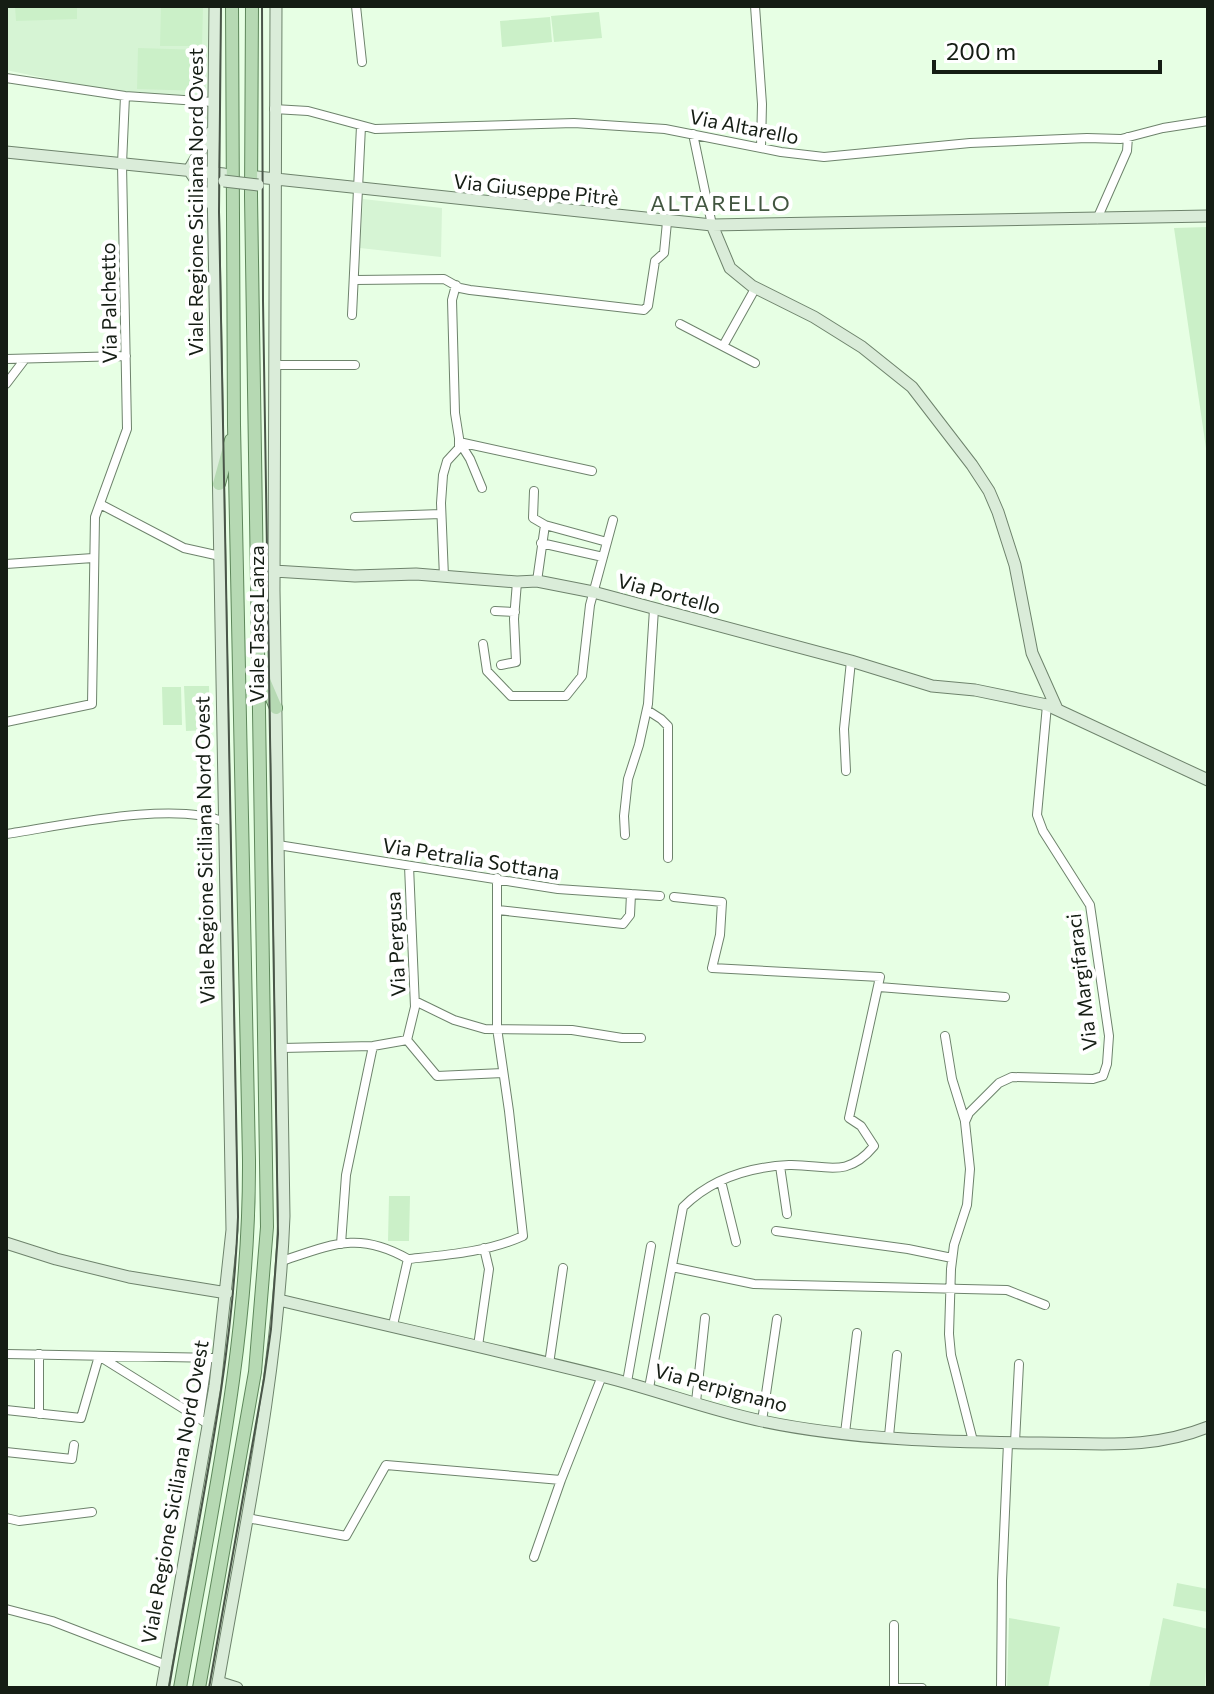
<svg xmlns="http://www.w3.org/2000/svg" width="1214" height="1694" viewBox="0 0 1214 1694" font-family="Commissioner,sans-serif">
  <style>
    .built { fill: #d6f4d4 }
    .green { fill: #cbf0c8 }
    .lines { fill: none; stroke-linecap: round; stroke-linejoin: round }
    .street-casing { stroke: #6e836c; stroke-width: 10 }
    .secondary-casing { stroke: #6e836c; stroke-width: 13 }
    .primary-casing { stroke: #5e875b; stroke-width: 14 }
    .street { stroke: #fff; stroke-width: 8 }
    .secondary { stroke: #daecd9; stroke-width: 11 }
    .primary { stroke: #b6d9b3; stroke-width: 12 }
    .tram { stroke: #4a5649; stroke-width: 2 }
    .secondary-bridge-casing { stroke: #6e836c; stroke-width: 13; stroke-linecap: butt }
    .secondary-bridge { stroke: #daecd9; stroke-width: 11 }
    .labels { text-anchor: middle; stroke-width: 8; stroke-linejoin: round; paint-order: stroke }
    .street-label { font-size: 20px; fill: #151d14; stroke: #fff }
    .neighbourhood-label { font-size: 22px; letter-spacing: 2px; fill: #425640; stroke: #fff }
  </style>
  <rect width="100%" height="100%" fill="#e7ffe4"/>
  <!-- built -->
  <path class="built" d="M6 6H209L206 98 97 89 6 70Z
    M363 199 442 208 441 257 360 248Z"/>
  <!-- green -->
  <path class="green" d="M15 6H77V19L16 21Z
    M161 6H203L202 46H160Z
    M599 12 602 38 554 42 551 16Z
    M550 17 552 42 502 47 500 21Z
    M138 48 203 50 202 91 137 89Z
    M1208 227V462L1174 228Z
    M184 686H209L210 730 186 731Z
    M162 687H181L182 725H163Z
    M389 1196H410L409 1241H388Z
    M1177 1583 1208 1589V1612L1173 1606Z
    M1009 1618 1060 1627 1048 1688H1007Z
    M1163 1618 1208 1629 1205 1688H1149Z"/>
  <g class="lines">
    <!-- street casing -->
    <g class="street-casing">
      <path id="street" d="M356 6 362 62
        M755 6 762 104 761 147
        M6 78 125 96 213 102
        M274 109 308 111 375 129 574 123 665 129 781 152 824 157 970 143 1087 138 1121 139 1163 128 1208 121
        M693 134 712 225
        M1097 219 1127 151 1128 137
        M355 280 444 279 460 288 470 290 644 310 648 306 655 261 664 253 667 222
        M352 315 361 126
        M680 324 755 363
        M723 346 756 287
        M6 359 126 356
        M274 365H355
        M6 384 25 359
        M459 442 592 471
        M460 443 470 459 482 488
        M534 491 533 518 545 525 537 581
        M100 504 184 548 220 556
        M355 517 441 514
        M545 525 607 542
        M541 543 603 557
        M6 564 93 558
        M444 577 441 503 443 475 447 461 459 448V438L455 413 452 300 456 285
        M495 611 515 612
        M483 644 487 671 511 696H566L582 676 590 605 613 520
        M501 665 516 662 514 619 517 582
        M647 710 661 719 668 726V858
        M6 722 92 704 95 517 127 429 122 164 125 96
        M846 771 844 729 851 661
        M6 834C61 826 175 800 224 822
        M625 835 624 816 628 779 639 745 648 704 654 609
        M278 845 558 889 660 896
        M498 910 623 924 630 915 631 894
        M879 987 1005 997
        M415 1001 454 1020 485 1029 572 1030 622 1038H641
        M945 1036 952 1079 965 1121
        M407 1040 437 1076 503 1073
        M282 1048 373 1046 407 1040 415 1007 409 866
        M780 1166 787 1214
        M721 1181 736 1242
        M776 1231 908 1249 952 1258
        M341 1244 346 1175 373 1046
        M408 1259C446 1255 488 1252 523 1236L509 1111 497 1028V878
        M282 1261C333 1244 359 1231 408 1259L393 1325
        M672 1267 754 1284 1007 1290 1045 1305
        M478 1346 489 1269 484 1248
        M6 1354 219 1358
        M39 1354V1414
        M549 1364 563 1268
        M627 1382 651 1246
        M649 1388 683 1207C711 1179 749 1167 789 1165 825 1164 846 1180 874 1146L861 1126 849 1118 880 977 712 968 720 935 722 902 674 897
        M696 1402 705 1318
        M6 1410 81 1418 99 1356 208 1424
        M199 1418 208 1357
        M762 1421 777 1319
        M845 1433 857 1333
        M889 1436 897 1355
        M973 1441 951 1355 949 1334 951 1269 954 1245 967 1205 970 1169 965 1122 969 1113 999 1083 1012 1077 1093 1079 1103 1076 1107 1064 1109 1036 1090 905 1043 831 1037 815 1047 705
        M1015 1442 1019 1364
        M6 1452 72 1459 74 1445
        M6 1518 19 1521 92 1512
        M247 1518 346 1536 386 1465 561 1480
        M534 1557 561 1480 602 1376
        M6 1609 52 1621 166 1665
        M894 1625V1688
        M894 1688H922
        M1001 1688 1002 1581 1008 1443"/>
    </g>
    <!-- secondary casing -->
    <g class="secondary-casing">
      <path id="secondary" d="M6 152 224 174
        M189 170 212 131
        M189 170 213 206
        M257 177 712 225 1208 216
        M712 225 730 268 752 286 814 317 862 347 912 387 972 465 989 491 998 512 1015 565 1032 653 1057 709
        M274 571 355 576 416 574 517 582 537 581 593 592 851 661 932 686 975 690 1047 705 1208 780
        M6 1243 56 1259 129 1277 227 1293
        M279 1300C388 1326 497 1350 605 1377 657 1390 709 1410 762 1421 852 1440 949 1442 1041 1443 1101 1443 1150 1450 1208 1427
        M218 1682 237 1688
        M162 1688 215 1386 232 1230 213 184 215 6
        M217 1688C244 1531 278 1376 284 1216L274 590 276 6"/>
    </g>
    <!-- primary casing -->
    <g class="primary-casing">
      <path id="primary" d="M219 484 231 440
        M261 673 276 708
        M180 1688C211 1512 250 1339 249 1160L234 425 232 6
        M199 1688 255 1372 267 1227 251 196 252 6"/>
    </g>
    <!-- street -->
    <use href="#street" class="street"/>
    <!-- secondary -->
    <use href="#secondary" class="secondary"/>
    <!-- primary -->
    <use href="#primary" class="primary"/>
    <!-- tram -->
    <path class="tram" d="M169 1688C195 1532 232 1376 238 1217L219 212 221 6
      M209 1688 264 1379 271 1329 278 1234 263 301 262 6"/>
    <!-- secondary-bridge casing -->
    <g class="secondary-bridge-casing">
      <path id="secondary-bridge" d="M224 181 258 185"/>
    </g>
    <!-- secondary-bridge -->
    <use href="#secondary-bridge" class="secondary-bridge"/>
  </g>
  <g class="labels">
    <!-- street labels -->
    <g class="street-label">
      <text transform="translate(744 127) rotate(11)" y="7">Via Altarello</text>
      <text transform="translate(536 190) rotate(6)" y="7">Via Giuseppe Pitrè</text>
      <text transform="translate(196 202) rotate(-90)" y="7">Viale Regione Siciliana Nord Ovest</text>
      <text transform="translate(109 303) rotate(-91)" y="7">Via Palchetto</text>
      <text transform="translate(669 594) rotate(15)" y="7">Via Portello</text>
      <text transform="translate(257 624) rotate(-90)" y="7">Viale Tasca Lanza</text>
      <text transform="translate(205 850) rotate(-91)" y="7">Viale Regione Siciliana Nord Ovest</text>
      <text transform="translate(471 859) rotate(9)" y="7">Via Petralia Sottana</text>
      <text transform="translate(396 944) rotate(-93)" y="7">Via Pergusa</text>
      <text transform="translate(1082 982) rotate(-97)" y="7">Via Margifaraci</text>
      <text transform="translate(721 1388) rotate(15)" y="7">Via Perpignano</text>
      <text transform="translate(175 1492) rotate(-80)" y="7">Viale Regione Siciliana Nord Ovest</text>
    </g>
    <!-- neighbourhood labels -->
    <g class="neighbourhood-label">
      <text x="721" y="211">ALTARELLO</text>
    </g>
  </g>
  <!-- border -->
  <rect width="1214" height="1694" fill="none" stroke="#151d14" stroke-width="16"/>
  <!-- scale -->
  <path d="M934 60v12h226v-12" fill="none" stroke="#151d14" stroke-width="4"/>
  <text x="946" y="60" font-size="24" fill="#151d14" stroke="#ffffff" stroke-width="6" paint-order="stroke">200 m</text>
</svg>
